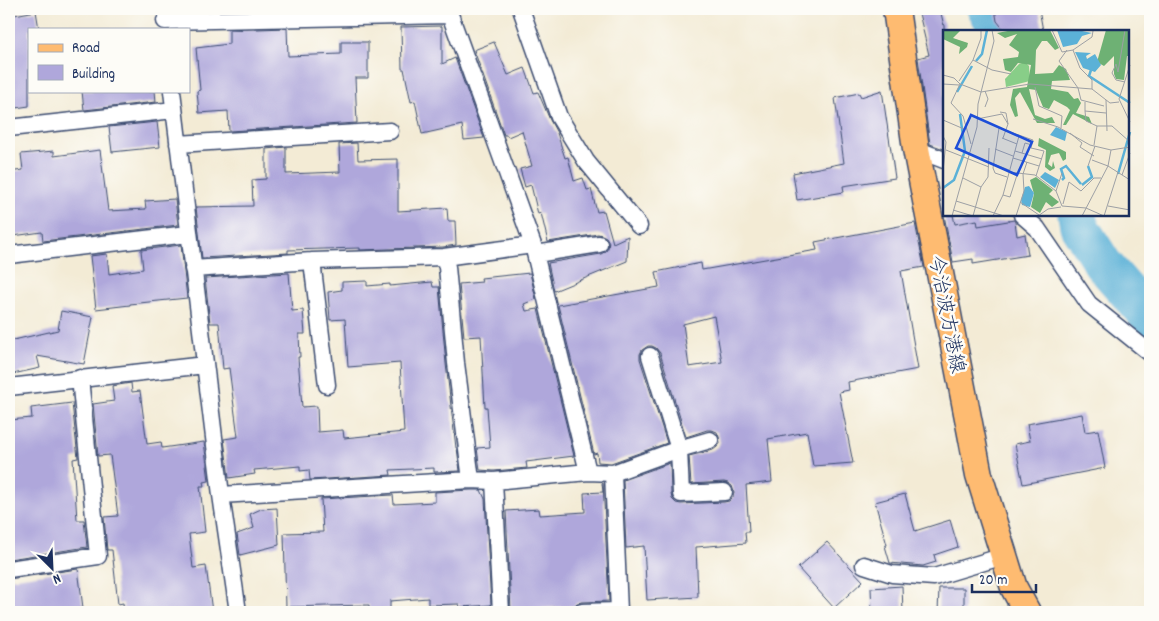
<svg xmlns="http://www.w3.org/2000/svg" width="1159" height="621" viewBox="0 0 1159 621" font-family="Dekko,'Klee One',sans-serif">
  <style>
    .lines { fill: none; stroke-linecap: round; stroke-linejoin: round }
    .river { stroke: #5bb1d7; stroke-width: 39 }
    .building { fill: #afa7db; fill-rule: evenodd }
    .street-casing { stroke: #3b4b70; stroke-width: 19 }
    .primary-casing { stroke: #3b4b70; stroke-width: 29 }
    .street { stroke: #fff; stroke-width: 16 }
    .primary { stroke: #febb71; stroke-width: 26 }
    .labels { text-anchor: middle; stroke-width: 5; stroke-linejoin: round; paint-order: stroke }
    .street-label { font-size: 20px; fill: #1b2f5e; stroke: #fdfcf7 }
    .inset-river { fill: none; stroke: #5bb1d7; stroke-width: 2.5 }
    .inset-road { fill: none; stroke: #9da0a5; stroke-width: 1 }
    .view { fill: #1d4ed8; fill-opacity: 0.15; stroke: #1d4ed8; stroke-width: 2.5 }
    .inset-edge { fill: none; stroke: #1b2f5e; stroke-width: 2.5 }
  </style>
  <rect width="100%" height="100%" fill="#fdfcf7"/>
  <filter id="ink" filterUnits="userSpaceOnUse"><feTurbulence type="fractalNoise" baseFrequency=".02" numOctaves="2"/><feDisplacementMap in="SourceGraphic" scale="10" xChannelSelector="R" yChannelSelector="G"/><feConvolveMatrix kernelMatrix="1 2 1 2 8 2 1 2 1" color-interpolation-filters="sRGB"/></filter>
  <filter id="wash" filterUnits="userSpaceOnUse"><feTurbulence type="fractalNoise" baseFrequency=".0096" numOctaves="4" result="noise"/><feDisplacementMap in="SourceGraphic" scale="20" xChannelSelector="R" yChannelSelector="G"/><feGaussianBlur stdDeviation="1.12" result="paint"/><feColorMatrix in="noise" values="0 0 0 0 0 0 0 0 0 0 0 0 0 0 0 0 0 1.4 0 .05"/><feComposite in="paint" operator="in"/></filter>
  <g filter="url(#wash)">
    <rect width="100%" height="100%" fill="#f3ebd5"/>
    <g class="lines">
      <!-- river -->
      <path class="river" d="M987 9 999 31
        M1077 215 1079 226 1103 264 1150 318"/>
    </g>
    <g id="blocks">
      <!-- building -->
      <path class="building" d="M918 9H940L944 26V149L930 144 918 58 929 55Z
        M995 9H1039L1043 31H1005L997 21Z
        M36 11 39 29H29V106L9 109V16Z
        M442 26V64L455 58 484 138 464 140 462 125 422 134 415 101 411 102 404 69H402L401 27Z
        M287 28 288 56 341 54V42H368V78H355L357 123 229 131 228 111 199 113 197 91 200 90 196 48 229 44V30Z
        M494 42 508 75 525 68 534 93 538 92 550 120 557 133 565 158 568 157 574 181 583 178 587 190 591 189 597 212 604 211 613 243 628 236 627 261 554 291 548 263 601 254 606 251 608 248 609 242 606 237 602 235 598 234 548 242 541 213 538 214 531 185 525 187 520 169 532 166 522 131 508 137 507 135H504L474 50Z
        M882 90 895 178 843 186 844 192 797 200 793 173 844 163 835 98 859 93 861 97Z
        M82 91H155L156 102 84 110Z
        M157 122 160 147 112 152 109 127Z
        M357 143 358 160 398 159V211L447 208 448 221H455L456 245 443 247 360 250V248L288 250V253L202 258 196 207 253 206 252 180 266 179V149L286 147V174L340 172 339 144Z
        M100 150 108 211 146 209 145 201 175 199 178 225 43 241 42 232 13 236 9 196V172L23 170 21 154 54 151V156Z
        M944 215H953L955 224 977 220 978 226 1014 220 1015 222 1017 236 1025 234 1028 255 973 264V259L953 262Z
        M915 223 924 267 901 271 918 369 848 382 849 390 839 392 853 463 813 466 807 432 768 439 772 482 746 485 749 532H745L746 543 696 547 698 597 647 600 644 546 626 548 623 480 670 463 671 494 672 499 676 503 681 504 724 502 729 501 733 497 734 492 732 486 728 483 724 482 691 484 689 456 713 450 717 447 720 443 719 437 717 432 712 430H707L686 437 660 353 656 348 652 346H648L642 350 640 354V359L667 443 611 463 598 462 597 453 594 454 558 305 659 287 656 272 701 263 702 270 817 250 815 242ZM714 316 722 362 689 367 683 324Z
        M181 245 187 298 130 304V305L96 309 90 256 107 254 109 274 143 269 141 250Z
        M289 273 292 311 303 310 305 334H299L300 357H298L302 407 317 406 318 432 343 430 344 438 404 432 400 363 348 367 345 319 330 320 328 292 342 290V282L367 281V286L390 284V286L432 282 433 287H439L446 364 456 448H457L460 471 434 472V468L390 470 391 475 310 480 309 470 300 471V466L254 470 255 474 229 478 224 439 238 437 229 368 223 369 219 323H210L205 278Z
        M530 273 536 299 524 304 526 311 538 309 574 456 526 462 527 468 494 471 480 470 477 448 490 447 487 407H485L481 336 464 337 459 284 482 282 481 278Z
        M61 311 93 317 84 364 37 356 40 368 13 374 11 366H9V341L58 330Z
        M131 383 132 392 140 391 147 444 161 442 162 448 204 442 209 481 203 482 204 486H200L205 532 189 534 193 568 206 566 212 612H124L123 603 118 604 112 550H107L104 517 118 516 110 455 98 456 93 404 114 401 112 386Z
        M72 403 78 458 73 459 77 520H84L87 547 9 559V420L32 418 31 408Z
        M1082 414 1085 432 1098 430 1105 468 1023 484 1015 444 1030 441 1027 424Z
        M602 483H603L609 601 582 602 577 603 574 606 511 610 506 511 539 509 540 515 585 512 584 493 603 492Z
        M471 490H481L485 499 491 605 460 607 459 604 428 605V598L390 601V609L369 611V605L286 607 284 533 323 532 321 499 393 495 394 504 435 502V492Z
        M905 494 915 531 950 520 958 547 934 555 936 562 923 566 890 563 885 546 887 545 875 502Z
        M277 508 279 545 240 555 237 534 254 528 250 514 261 509Z
        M827 542 863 581 834 608 798 568Z
        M78 569 83 608 46 612H11L9 594V579Z
        M902 586 903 612H872L871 588Z
        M939 588H964V612H938Z"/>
    </g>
  </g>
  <g filter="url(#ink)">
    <use href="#blocks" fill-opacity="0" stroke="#3b4b70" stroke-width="1"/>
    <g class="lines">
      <!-- street casing -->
      <g class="street-casing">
        <path id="street" d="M448 9 533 245 588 472
          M521 9 559 117 586 161 639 226
          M165 21 450 15
          M172 91 221 495 238 612
          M9 128 174 110
          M178 144 390 131
          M916 149 944 160
          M1022 215 1037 228 1089 304 1150 353
          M536 254 599 244
          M9 255 188 234
          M444 257 447 267 456 363 471 480
          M312 261 327 385
          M193 269 312 261 444 257 533 245
          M650 356 679 449 681 494 724 492
          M9 387 205 365
          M613 473 679 449 710 440
          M494 481 501 612
          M221 495 471 480 494 481 588 472 613 473 619 611 582 612
          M864 565 892 574 934 577 1004 556
          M9 569 98 556 80 378"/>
      </g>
      <!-- primary casing -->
      <g class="primary-casing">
        <path id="primary" d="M896 9 916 149 979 475 1014 588 1027 612"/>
      </g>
      <!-- street -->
      <use href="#street" class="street"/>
      <!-- primary -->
      <use href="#primary" class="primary"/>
    </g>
  </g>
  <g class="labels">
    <!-- street labels -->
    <g class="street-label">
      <text transform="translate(948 314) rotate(79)" y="7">今治波方港線</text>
    </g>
  </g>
  <!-- overview -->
  <g transform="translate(943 30)">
    <rect width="186" height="186" fill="#f3ebd5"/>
    <path d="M82 32 86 36 87 51 63 57 62 49 76 34Z" fill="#88ce88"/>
    <path d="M0 0H18L10 8 25 13 24 17 16 24 17 17 0 9ZM70 0H107L116 18 112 20 104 11H99L93 20 92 44 110 43 116 35 123 39 127 50 109 51 108 59 125 62 131 69 135 68 138 73 133 83 146 87 149 94 130 84 123 95H120L127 80 124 77 111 70 106 79 100 77 93 60 86 59 92 85 102 89 109 87 112 93H94L77 62 72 68 75 86 72 87 67 75 70 59 84 57 88 35 75 33 68 42 62 40 60 29 75 27 76 22 66 15 74 4 62 8 54 3ZM163 0H186V26H184L181 50 173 49 171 44V26L161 36 154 32ZM96 108 123 122V129L120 131 116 123 108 125 105 134 109 137 110 131 112 138 107 141 102 137 103 120 95 116ZM93 147 110 160 106 164 116 172 109 177 103 172 97 183 88 177 91 164 87 150Z" fill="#6eb174"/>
    <path d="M114 0H134L149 3 139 6 134 14 120 17ZM132 22 148 23 143 26 144 29 152 24 158 35 152 42 140 38ZM113 97 124 102 122 111 107 105ZM102 142 116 150 112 158 97 147ZM86 156 91 163 87 177 79 175 78 170 82 157Z" fill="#5bb1d7"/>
    <path class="inset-river" d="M33 31 39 24 44 0M148 40 146 46 187 73M14 62 29 36M175 144 187 102M119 150 121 148 118 139 123 136 138 154M139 155 149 147 145 136M0 158 11 150 22 121 17 84"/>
    <path class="inset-road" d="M109 0 119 22 130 20 137 38 149 50V59M124 20 116 31 135 58 138 70 161 76M130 20 149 7 150 1M30 30 49 40 68 44M187 35 176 69 187 92M0 45 11 48 17 54 8 73M16 51 30 30 38 8V0M182 52 173 50 169 43 173 34 175 42 182 0M0 54 16 55M17 54 38 62 87 54 149 59 167 73 176 72M92 57 96 76 119 86 118 98M42 61 45 69 42 77M163 70 164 101M142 72V81L163 83M8 73 20 86 28 114M142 81 143 91 154 96 151 115M57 82 63 83 65 94M34 89 59 84 65 94 60 108M90 89 115 97 147 115 168 120 187 117M0 90 21 99M154 96H169L187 112M127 103 139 113 137 117 151 126M0 106 3 112 0 141M59 108 74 114M52 119 70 126M3 120 46 137M72 121 99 129M79 123 82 113 89 115M70 128 96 136M149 130 165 136M51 134 66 140M145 136 152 116M165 136 187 150M66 142 92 145 113 161M119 143 113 161 119 176M179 145 187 123M64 147 52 143 50 138 56 98 90 110 88 118 101 121 93 146M20 148 38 157M60 165 67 167 74 145M13 171 61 186M77 172 96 185M120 174 126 152 138 161 151 148H158M119 176 143 178 161 186M165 176 187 180M10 180 30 186 38 157 45 147 46 118M9 186 34 97 35 74 51 11 49 0M50 186 60 165 76 106M73 186 81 161 80 144 84 132M95 186 105 179 118 177M139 186 165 136 168 120M161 186 175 142"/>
    <path class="view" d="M28 85 89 112 74 145 13 118Z"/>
    <rect width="186" height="186" class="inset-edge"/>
  </g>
  <!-- margin -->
  <rect width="1159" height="621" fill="none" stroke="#fdfcf7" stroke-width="30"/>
  <!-- legend -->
  <rect x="28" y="28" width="162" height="65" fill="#fdfcf7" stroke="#a3aaba"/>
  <rect x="38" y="44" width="25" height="8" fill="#febb71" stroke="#a3aaba"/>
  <text x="72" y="52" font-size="15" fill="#1b2f5e">Road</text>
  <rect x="38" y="65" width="25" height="15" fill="#afa7db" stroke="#a3aaba"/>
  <text x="72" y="78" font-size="15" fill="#1b2f5e">Building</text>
  <!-- north arrow -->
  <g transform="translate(52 568) rotate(156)" stroke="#fdfcf7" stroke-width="4" paint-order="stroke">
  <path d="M0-4L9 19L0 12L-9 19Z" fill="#1b2f5e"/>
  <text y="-8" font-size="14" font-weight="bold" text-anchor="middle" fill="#1b2f5e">N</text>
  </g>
  <!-- scale -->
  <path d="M972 584v8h64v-8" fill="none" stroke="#1b2f5e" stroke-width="2.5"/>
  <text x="979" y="584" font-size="15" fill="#1b2f5e" stroke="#fdfcf7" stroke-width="4" paint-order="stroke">20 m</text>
</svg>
